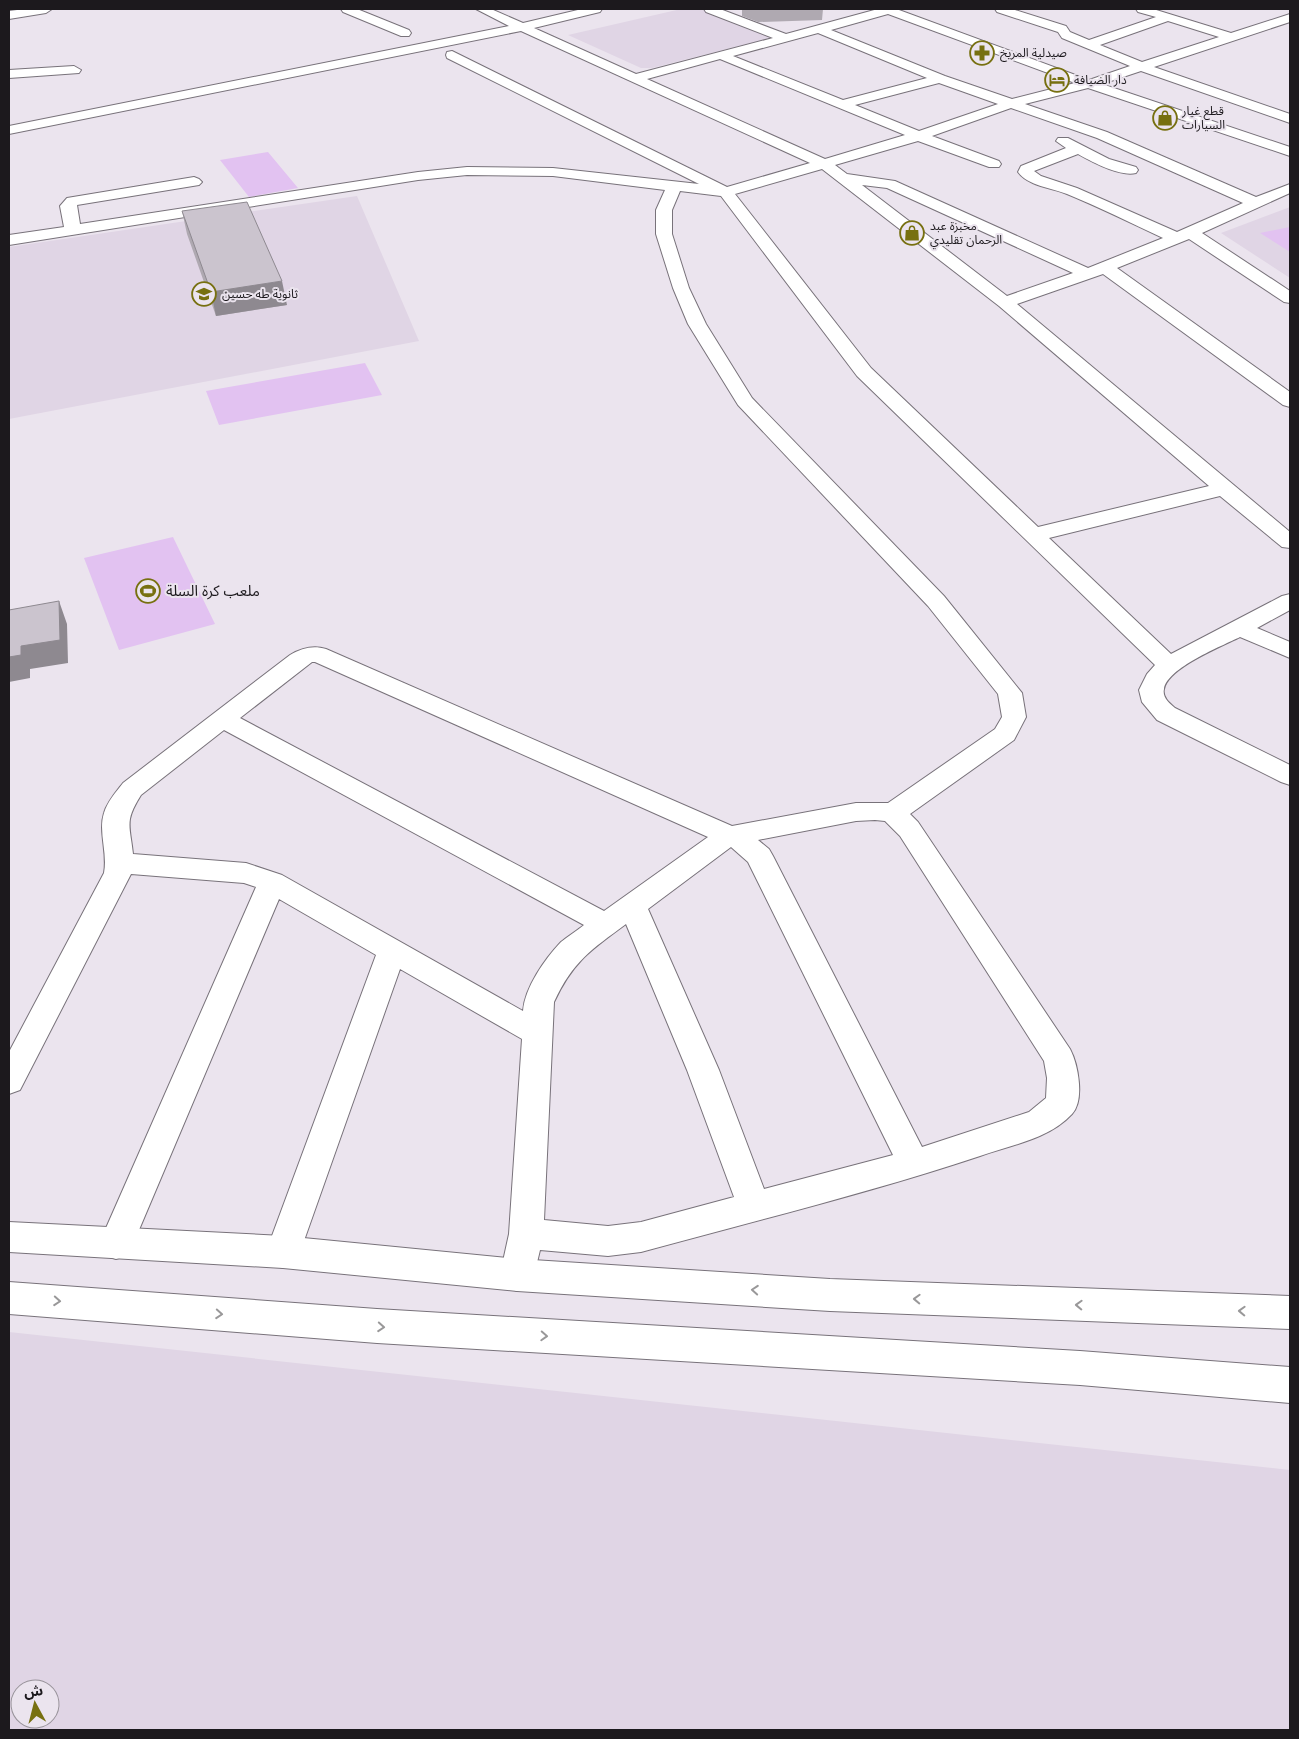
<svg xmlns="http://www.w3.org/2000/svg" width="1299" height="1739" viewBox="0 0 1299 1739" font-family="'Varela Round','Noto Sans Arabic',sans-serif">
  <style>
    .built { fill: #e0d5e5; fill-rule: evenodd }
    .green { fill: #e2c2f1 }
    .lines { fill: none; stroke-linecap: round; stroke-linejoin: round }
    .minor-casing { stroke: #78727a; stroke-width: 2 }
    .major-casing { stroke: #78727a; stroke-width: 2 }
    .minor { fill: #fff; fill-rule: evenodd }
    .major { fill: #fff; fill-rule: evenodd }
    .wall { fill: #afa9b1 }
    .shaded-wall { fill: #8e8990 }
    .building { fill: #cbc4ce; stroke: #8e8990 }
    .oneway { stroke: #999899 }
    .labels { text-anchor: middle; stroke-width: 4; stroke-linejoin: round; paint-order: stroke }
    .far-poi-label { font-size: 12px; fill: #1c191d; stroke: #ebe4ee; text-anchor: start }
    .poi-label { font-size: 15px; fill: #1c191d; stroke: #ebe4ee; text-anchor: start }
  </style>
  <rect width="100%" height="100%" fill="#ebe4ee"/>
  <!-- built -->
  <path class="built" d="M681 9H704L775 37 652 68H641L568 35Z
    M357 196 419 341 9 419V247Z
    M1290 207V278L1221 233Z
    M9 1332 1290 1470V1730H9ZM20 1689H50V1719H20Z"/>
  <!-- green -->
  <path class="green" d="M268 152 298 188 249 197 220 160Z
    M1290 227V252L1260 233Z
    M365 363 382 395 219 425 206 391Z
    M173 537 215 624 119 650 84 558Z"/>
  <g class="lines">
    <!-- minor casing -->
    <g class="minor-casing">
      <path id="minor" d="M25 9H52L46 13 9 19V11Z
        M341 9H357L409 30 411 33 409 36H401L343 12Z
        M476 9H491L523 23 582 9H602L600 12 534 28 636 74 773 38 706 12 704 9H720L786 34 878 9H900L899 10 1089 80 1130 66 1062 38 1058 32 997 12 995 9H1012L1066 26 1070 32 1089 40 1156 17 1138 12 1136 9H1153L1231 33 1290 14V22L1154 67 1290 114V123L1141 71 1102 84 1290 147V156L1088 88 1025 104 1107 132 1256 197 1290 184V193L1202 233 1290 291V303L1284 302 1189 239 1117 268 1290 392V407L1283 405 1103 274 1017 304 1290 532V548L1282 547 1220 496 1049 538 1171 654 1282 596 1290 594V610L1257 628 1290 642V658L1240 637C1222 646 1167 668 1164 689 1162 697 1169 703 1175 708L1290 765V785L1281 782 1157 720 1142 702 1139 690 1147 674 1155 665 857 376 721 196 680 191 672 210V234L689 288 706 324 752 398 944 596 1022 693 1026 717 1014 740 910 814 918 822 1070 1049C1078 1064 1085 1100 1072 1114 1049 1139 1011 1145 980 1156 869 1193 754 1221 641 1252L608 1256 540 1250 534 1275 529 1286 517 1291 505 1286 500 1275 509 1234 522 1039 400 969 300 1252 295 1263 283 1268 271 1263 266 1252 376 955 279 899 133 1244 128 1255 116 1259 104 1255 99 1244 256 887 244 883 131 874 20 1090 9 1094V1052L104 873C108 853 98 832 104 813 107 802 116 792 123 783L290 655C302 648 313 645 326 649L732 826 856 803H888L995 729 1002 717 998 694 928 606 738 405 688 324 673 288 656 234V210L665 190 553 176 467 175 418 180 9 245V235L64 227 60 206 67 198 194 177 199 179 202 182 199 185 77 205 80 224 418 172 467 167 553 168 699 184 447 58 446 55 447 52 452 51 727 187 810 163 521 31 9 134V126L509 26ZM888 14 1075 83 1012 99 945 76 831 30ZM1168 21 1219 37 1142 62 1100 45ZM818 33 927 78 843 100 733 56ZM720 59 905 135 825 159 647 79ZM939 83 998 104 919 131 855 105ZM1011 108 1097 138 1243 203 1177 232 1077 188 1041 176 1034 171 1078 154C1092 162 1120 177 1136 173L1138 170 1136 167 1109 159 1068 138H1058L1056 141 1066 148 1021 166 1018 172C1028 186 1052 188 1067 194 1099 207 1131 223 1163 238L1088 268 895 181 847 174 835 165 918 141 989 167H999L1001 164 999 161 932 136ZM822 169 999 306 1209 486 1038 527 871 368 735 194ZM862 185 887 188 1073 273 1007 296ZM312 662H315L708 837 604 911 240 718ZM224 730 584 925C577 931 568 936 561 942 545 959 525 987 523 1011L282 875 246 863 133 854C130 825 124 822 141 795ZM875 820 885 821 900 836 1044 1061 1047 1078 1046 1098 1029 1112 922 1147 773 856 769 849 758 840 856 821ZM731 847 748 862 893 1155 764 1189 719 1070 648 909ZM626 924 687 1070 734 1197 641 1222 608 1226 544 1220 554 1002C573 961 591 950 626 924Z
        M74 66 81 70 79 73 9 78V70Z"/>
    </g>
    <!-- major casing -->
    <g class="major-casing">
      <path id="major" d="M9 1222 283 1236 517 1259 830 1279 1290 1296V1329L830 1311 517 1291 283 1268 9 1252Z
        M9 1282 377 1309 1080 1351 1290 1367V1403L1080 1385 377 1343 9 1314Z"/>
    </g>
    <!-- minor -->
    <use href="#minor" class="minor"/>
    <!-- major -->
    <use href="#major" class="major"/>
  </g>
  <!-- wall -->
  <path class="wall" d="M742 9H823L822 20 758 22 742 16Z
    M182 211 287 305 216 316 187 234Z"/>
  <!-- shaded-wall -->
  <path class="shaded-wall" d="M282 281 287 305 216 316 211 292Z
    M59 601 67 624 68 663 30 669V678L9 682V657L21 646Z"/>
  <!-- building -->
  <path class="building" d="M247 202 282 281 211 292 182 211Z
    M59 601 60 640 21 646V655L9 657V610Z"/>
  <!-- one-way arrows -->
  <defs><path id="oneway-chevron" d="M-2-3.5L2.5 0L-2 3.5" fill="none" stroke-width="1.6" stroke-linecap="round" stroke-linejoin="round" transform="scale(1.25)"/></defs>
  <g class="oneway">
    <use href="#oneway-chevron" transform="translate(755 1290) rotate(-176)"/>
    <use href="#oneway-chevron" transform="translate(917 1299) rotate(-178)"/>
    <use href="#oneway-chevron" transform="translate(57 1301) rotate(4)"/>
    <use href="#oneway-chevron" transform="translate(1079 1305) rotate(-178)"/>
    <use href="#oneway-chevron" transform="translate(1242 1311) rotate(-178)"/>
    <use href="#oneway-chevron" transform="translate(219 1314) rotate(4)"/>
    <use href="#oneway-chevron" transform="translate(381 1327) rotate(4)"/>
    <use href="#oneway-chevron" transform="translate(544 1336) rotate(3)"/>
  </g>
  <!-- icons -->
  <defs>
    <g id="pharmacy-ring" transform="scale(1.25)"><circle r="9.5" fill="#ebe4ee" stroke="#777010" stroke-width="1.5"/><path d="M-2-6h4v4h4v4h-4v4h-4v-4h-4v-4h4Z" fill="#777010"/></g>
    <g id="hotel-ring" transform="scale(1.25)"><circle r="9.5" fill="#ebe4ee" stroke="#777010" stroke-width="1.5"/><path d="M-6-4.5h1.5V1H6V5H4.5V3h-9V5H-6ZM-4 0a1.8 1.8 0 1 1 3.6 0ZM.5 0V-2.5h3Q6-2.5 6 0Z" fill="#777010"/></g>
    <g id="shop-ring" transform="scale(1.25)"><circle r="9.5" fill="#ebe4ee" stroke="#777010" stroke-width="1.5"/><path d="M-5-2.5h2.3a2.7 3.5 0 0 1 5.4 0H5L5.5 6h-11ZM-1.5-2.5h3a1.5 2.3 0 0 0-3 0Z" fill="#777010"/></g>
    <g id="school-ring" transform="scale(1.25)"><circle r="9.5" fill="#ebe4ee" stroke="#777010" stroke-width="1.5"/><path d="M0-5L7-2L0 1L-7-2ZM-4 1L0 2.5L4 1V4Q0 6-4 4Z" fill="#777010"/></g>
    <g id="stadium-ring" transform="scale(1.25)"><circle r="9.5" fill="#ebe4ee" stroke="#777010" stroke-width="1.5"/><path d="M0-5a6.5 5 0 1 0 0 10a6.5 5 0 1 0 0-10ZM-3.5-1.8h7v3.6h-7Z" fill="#777010"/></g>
  </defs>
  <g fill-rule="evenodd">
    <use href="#pharmacy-ring" x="982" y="53"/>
    <use href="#hotel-ring" x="1057" y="80"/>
    <use href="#shop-ring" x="1165" y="118"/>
    <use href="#shop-ring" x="912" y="233"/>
    <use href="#school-ring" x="204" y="294"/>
    <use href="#stadium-ring" x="148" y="591"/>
  </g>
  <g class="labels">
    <!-- far-poi labels -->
    <g class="far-poi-label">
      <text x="1000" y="57">صيدلية المريخ</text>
      <text x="1074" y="84">دار الضيافة</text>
      <text x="1182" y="115">قطع غيار<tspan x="1182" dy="14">السيارات</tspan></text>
      <text x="930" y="230">مخبزة عبد<tspan x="930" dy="14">الرحمان تقليدي</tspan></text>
      <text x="222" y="298">ثانوية طه حسين</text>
    </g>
    <!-- poi labels -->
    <g class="poi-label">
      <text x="166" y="596">ملعب كرة السلة</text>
    </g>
  </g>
  <!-- border -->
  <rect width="1299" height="1739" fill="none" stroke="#1c191d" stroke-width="20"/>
  <!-- north arrow -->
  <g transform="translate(35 1704) rotate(353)"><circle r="24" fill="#ebe4ee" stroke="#98939a"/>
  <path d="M0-4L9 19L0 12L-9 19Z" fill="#777010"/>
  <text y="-8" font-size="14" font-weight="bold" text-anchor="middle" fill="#1c191d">ش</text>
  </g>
</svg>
